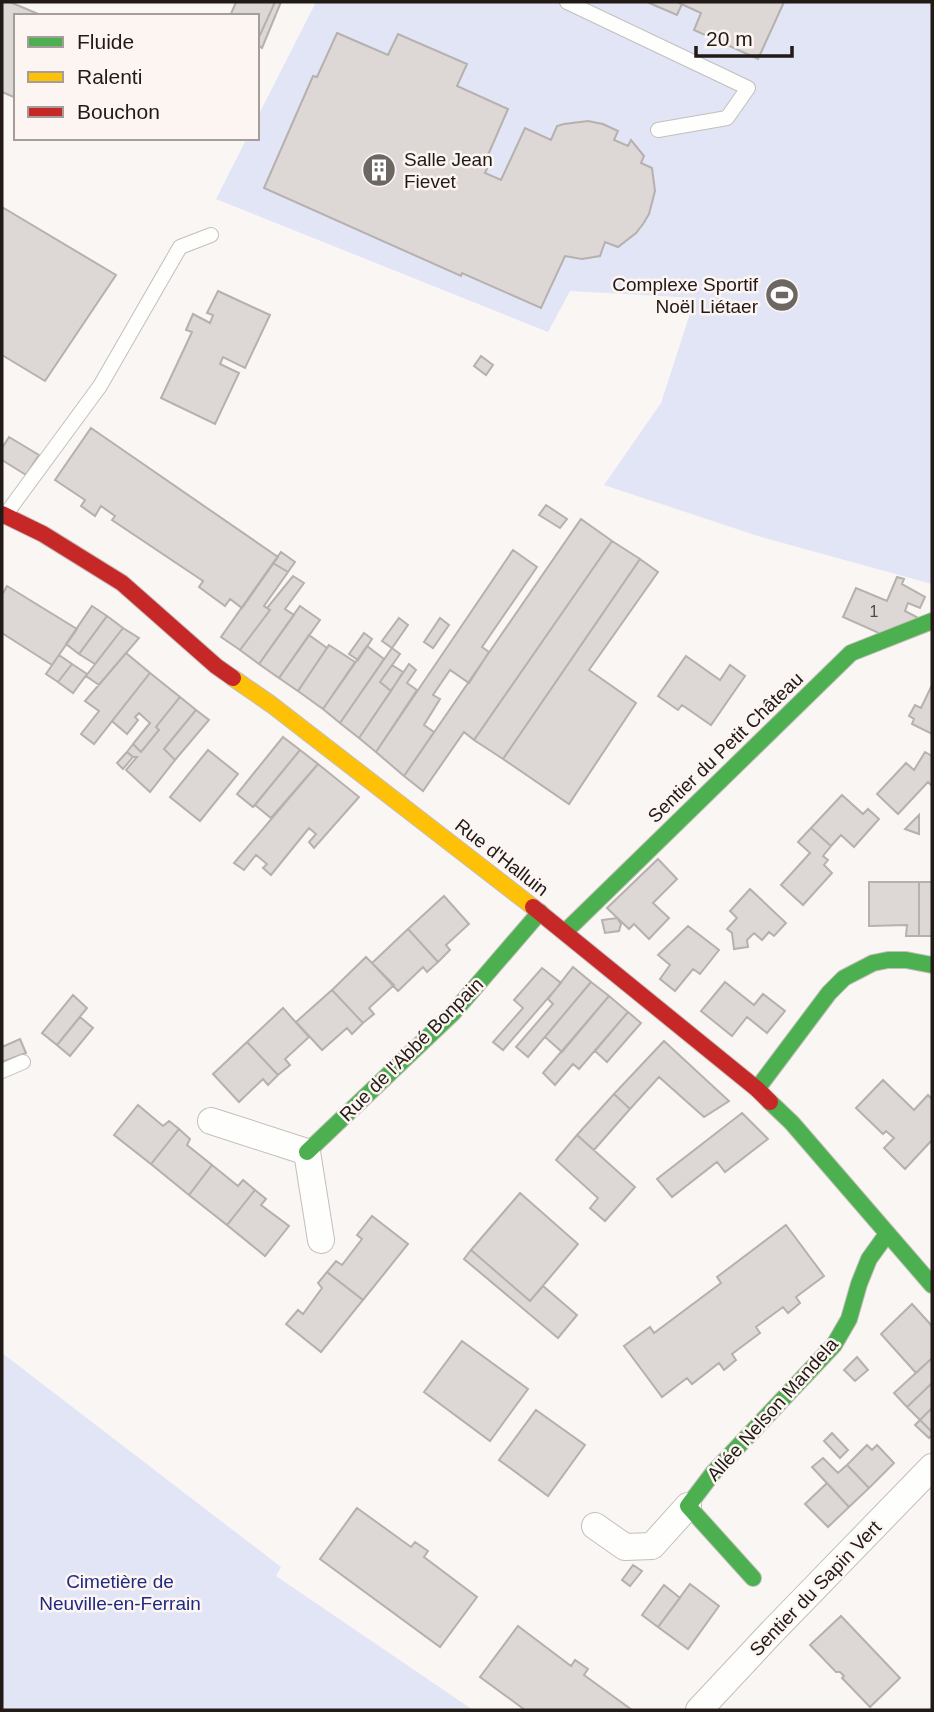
<svg xmlns="http://www.w3.org/2000/svg" width="934" height="1712" viewBox="0 0 934 1712" font-family="Arial,sans-serif">
  <style>
    .green { fill: #e1e5f6 }
    .building { fill: #ddd7d5; stroke: #b6b0ae; stroke-width: 2 }
    .lines { fill: none; stroke-linecap: round; stroke-linejoin: round }
    .lane-casing { stroke: #c4bebb; stroke-width: 16 }
    .street-casing { stroke: #c4bebb; stroke-width: 28 }
    .fast-casing { stroke: #c4bebb; stroke-width: 18 }
    .slow-casing { stroke: #c4bebb; stroke-width: 18 }
    .jam-casing { stroke: #c4bebb; stroke-width: 18 }
    .lane { stroke: #fefefd; stroke-width: 14 }
    .street { stroke: #fefefd; stroke-width: 26 }
    .fast { stroke: #4caf50; stroke-width: 16 }
    .slow { stroke: #ffc107; stroke-width: 16 }
    .jam { stroke: #c62828; stroke-width: 16 }
    .labels { text-anchor: middle; stroke-width: 5; stroke-linejoin: round; paint-order: stroke }
    .number-label { font-size: 16px; fill: #504946 }
    .poi-label { font-size: 19px; fill: #211a17; stroke: #fdf5f1; text-anchor: start }
    .street-label { font-size: 19px; fill: #211a17; stroke: #fdf5f1 }
    .park-label { font-size: 19px; fill: #1f2a83; stroke: #fdf5f1 }
  </style>
  <rect width="100%" height="100%" fill="#faf6f4"/>
  <!-- green -->
  <path class="green" d="M316 2H932V584L761 537 604 485 661 403 695 298 570 291 548 332 216 199 247 138H257V118Z
    M2 1353 281 1567 276 1576 473 1710H2Z"/>
  <!-- building -->
  <path class="building" d="M2 2H10L43 16H16V98L2 92Z
    M236 2H275L260 35 257 34V16H230Z
    M275 2H281L262 48 257 45V34L260 35Z
    M647 2H677L682 4 677 15Z
    M677 2H784L758 59 694 30 701 13Z
    M337 33 388 55 398 34 467 64 457 86 508 109 488 155 492 157 485 173 501 180 525 128 551 140 557 126 564 124 588 121 603 124 618 131 614 140 628 146 631 140 644 156 641 163 652 168 655 191 649 214 643 224 636 233 618 247 605 242 600 256 582 259 565 256 541 308 462 273 461 276 264 188 313 76 317 77Z
    M2 207 116 275 45 381 2 355Z
    M218 291 270 315 245 368 223 357 220 364 239 373 215 424 161 398 192 332 186 330 193 314 210 323 213 315 207 313Z
    M481 356 493 365 486 375 474 366Z
    M91 428 278 557 242 608 230 599 225 606 199 587 203 581 112 520 115 516 101 506 95 516 81 506 85 500 55 480Z
    M9 437 39 455 26 475 2 460V448Z
    M546 505 567 519 560 528 539 515Z
    M581 519 612 541 474 740 464 732 423 791 404 776Z
    M612 541 640 559 503 759 474 740Z
    M513 550 537 567 482 647 489 652 469 683 450 670 433 695 440 699 424 725 434 732 404 776 376 752Z
    M281 552 295 562 288 572 273 563Z
    M640 559 658 572 589 670 636 703 569 804 503 759Z
    M273 563 288 572 264 606 270 610 240 650 221 637Z
    M293 576 304 583 285 609 294 615 259 664 240 650 270 610 267 608Z
    M897 577 904 579 902 584 925 597 920 608 908 603 905 611 924 621 881 634 843 617 856 588 887 601Z
    M7 586 77 629 52 665 2 633V595Z
    M92 606 107 616 79 654 66 644Z
    M300 606 320 620 279 678 259 664Z
    M107 616 123 628 95 664 79 654Z
    M399 618 408 625 392 648 382 641Z
    M440 618 449 625 433 648 424 642Z
    M123 628 139 638 99 685 86 676Z
    M364 633 372 639 358 660 349 654Z
    M309 635 327 648 298 691 279 678Z
    M329 645 355 662 323 709 298 691Z
    M367 646 384 659 340 723 323 709Z
    M392 648 400 654 380 682 391 691 359 738 340 723Z
    M126 653 150 673 94 744 81 734 99 711 85 701Z
    M59 655 72 664 58 682 46 674Z
    M686 656 720 680 730 665 745 676 711 725 682 705 678 710 658 696Z
    M72 664 87 674 73 693 58 682Z
    M409 664 416 670 407 683 417 690 376 752 359 738Z
    M392 665 403 672 391 691 380 682Z
    M150 673 180 697 156 727 159 730 141 752 133 744 150 723 139 713 135 717 138 720 127 734 112 721Z
    M932 685V734L912 724 914 719 909 716 915 705 921 708Z
    M180 697 196 710 164 749 175 760 150 792 126 770 137 757H133L127 752 133 744 141 752 159 730 156 727Z
    M196 710 209 720 175 760 164 749Z
    M283 737 300 750 253 807 237 794Z
    M208 750 238 774 200 821 170 797Z
    M300 750 318 764 271 818 255 805Z
    M127 752 133 757 123 769 117 763Z
    M925 752 932 756V786L928 782 898 814 877 794 906 763 914 770Z
    M318 764 359 797 314 848 309 842 316 834 309 828 271 875 263 868 267 864 256 855 244 870 234 863Z
    M842 795 863 814 868 809 879 819 854 847 841 835 831 846 811 828Z
    M919 815V834L905 829Z
    M811 828 831 846 823 856 828 860 824 865 832 873 803 905 781 885 810 853 798 842Z
    M658 859 677 879 653 903 669 918 649 939 634 924 629 929 607 908Z
    M869 882H919V936H906L907 925 869 926Z
    M919 882H932V936H919Z
    M750 889 786 923 774 936 769 932 762 940 754 933 747 940 748 947 734 949 732 933 727 929 737 918 730 911Z
    M444 896 469 924 446 945 450 950 438 962 408 929Z
    M617 918 621 924 619 931 605 933 602 920Z
    M688 926 719 950 700 974 693 969 675 991 660 979 670 965 658 955Z
    M408 929 438 962 427 972 423 967 398 991 372 963Z
    M366 957 394 985 369 1008 374 1014 363 1023 332 990Z
    M573 967 591 982 528 1057 516 1047 553 1004 548 999Z
    M542 968 561 983 503 1050 493 1042 523 1008 514 1000Z
    M591 982 609 996 562 1052 545 1037Z
    M725 982 754 1005 763 994 785 1011 767 1033 747 1017 732 1036 701 1011Z
    M332 990 363 1023 352 1034 347 1028 322 1050 296 1022Z
    M73 995 87 1008 57 1045 42 1033Z
    M609 996 628 1012 579 1069 573 1064 555 1085 543 1073Z
    M283 1008 309 1037 285 1059 290 1065 278 1075 247 1042Z
    M628 1012 641 1023 607 1062 595 1051Z
    M80 1017 93 1028 70 1056 57 1045Z
    M20 1039 26 1053 2 1062V1047Z
    M664 1041 729 1101 704 1117 659 1077 630 1109 614 1094Z
    M247 1042 278 1075 268 1085 263 1079 239 1102 213 1074Z
    M883 1080 914 1110 928 1095 932 1099V1140L905 1169 884 1148 894 1138 886 1131 883 1134 856 1108Z
    M614 1094 630 1109 594 1150 577 1135Z
    M138 1105 163 1126 169 1121 179 1129 151 1164 114 1135Z
    M742 1113 768 1139 725 1172 717 1162 672 1197 657 1179Z
    M179 1129 190 1139 187 1145 212 1165 189 1195 151 1164Z
    M577 1135 635 1187 605 1221 590 1208 598 1198 556 1160Z
    M212 1165 238 1186 243 1180 255 1190 227 1225 189 1195Z
    M255 1190 266 1199 261 1205 289 1226 265 1256 227 1225Z
    M520 1193 578 1244 530 1301 471 1250Z
    M372 1216 408 1244 363 1300 327 1272 336 1261 342 1265 362 1239 357 1235Z
    M786 1225 824 1276 796 1297 800 1303 788 1313 783 1307 756 1327 760 1333 732 1354 736 1360 724 1370 719 1363 692 1384 687 1378 662 1397 624 1346 650 1327 654 1333 721 1283 717 1277Z
    M471 1250 530 1301 543 1286 577 1315 558 1338 464 1259Z
    M327 1272 363 1300 321 1352 286 1324 298 1310 303 1314 322 1288 318 1283Z
    M912 1304 932 1326V1358L916 1373 881 1334Z
    M462 1341 528 1389 490 1441 424 1392Z
    M857 1357 868 1370 855 1381 844 1370Z
    M932 1358V1383L907 1407 894 1393Z
    M932 1383V1408L920 1420 907 1407Z
    M932 1408V1432L920 1420Z
    M536 1410 585 1445 548 1496 499 1460Z
    M920 1420 932 1432V1435L929 1438 915 1425Z
    M832 1433 848 1450 840 1458 824 1441Z
    M867 1445 872 1450 877 1445 894 1463 869 1488 847 1465Z
    M823 1458 838 1473 847 1465 869 1488 849 1507 812 1467Z
    M827 1483 849 1507 828 1527 805 1504Z
    M357 1508 411 1547 415 1542 428 1551 424 1557 477 1597 440 1647 320 1559Z
    M633 1565 642 1571 630 1586 622 1580Z
    M690 1584 719 1606 688 1649 658 1627Z
    M664 1585 680 1598 658 1627 642 1615Z
    M841 1616 900 1678 870 1707 842 1678 844 1676 840 1672H836L810 1645Z
    M518 1626 571 1666 575 1660 588 1669 584 1675 632 1710H525L480 1677Z"/>
  <g class="lines">
    <!-- lane casing -->
    <g class="lane-casing">
      <path id="lane" d="M567 2 748 88 727 118 658 130
        M6 514 100 386 180 247 211 235
        M2 1071 23 1062"/>
    </g>
    <!-- street casing -->
    <g class="street-casing">
      <path id="street" d="M211 1121 307 1152 321 1240
        M595 1526 625 1547 652 1546 688 1506
        M699 1710 770 1634 932 1467"/>
    </g>
    <!-- fast casing -->
    <g class="fast-casing">
      <path id="fast" d="M565 932 851 653 932 621
        M757 1089 829 993 844 978 873 963 888 960H906L932 965
        M770 1102 792 1123 932 1285
        M307 1152 453 1013 540 912
        M753 1578 688 1506 713 1473 834 1345 849 1319 859 1284 869 1259 887 1234"/>
    </g>
    <!-- slow casing -->
    <g class="slow-casing">
      <path id="slow" d="M233 678 272 705 533 907"/>
    </g>
    <!-- jam casing -->
    <g class="jam-casing">
      <path id="jam" d="M2 514 43 534 122 583 216 666 233 678
        M533 907 757 1089 770 1102"/>
    </g>
    <!-- lane -->
    <use href="#lane" class="lane"/>
    <!-- street -->
    <use href="#street" class="street"/>
    <!-- fast -->
    <use href="#fast" class="fast"/>
    <!-- slow -->
    <use href="#slow" class="slow"/>
    <!-- jam -->
    <use href="#jam" class="jam"/>
  </g>
  <!-- icons -->
  <defs>
    <g id="building-disc" transform="scale(1.75)"><circle r="9.5" fill="#6d6764" stroke="#fdf5f1"/><path d="M-4-6H4V6H1V3H-1V6H-4ZM-2.5-4.3h1.7v1.8h-1.7ZM.8-4.3h1.7v1.8H.8ZM-2.5-1h1.7V.8h-1.7ZM.8-1h1.7V.8H.8Z" fill="#fff"/></g>
    <g id="stadium-disc" transform="scale(1.75)"><circle r="9.5" fill="#6d6764" stroke="#fdf5f1"/><path d="M0-5a6.5 5 0 1 0 0 10a6.5 5 0 1 0 0-10ZM-3.5-1.8h7v3.6h-7Z" fill="#fff"/></g>
  </defs>
  <g fill-rule="evenodd">
    <use href="#building-disc" x="379" y="170"/>
    <use href="#stadium-disc" x="782" y="295"/>
  </g>
  <g class="labels">
    <!-- number labels -->
    <g class="number-label">
      <text x="874" y="617">1</text>
    </g>
    <!-- poi labels -->
    <g class="poi-label">
      <text x="404" y="166">Salle Jean<tspan x="404" dy="22">Fievet</tspan></text>
      <text x="758" y="291" text-anchor="end">Complexe Sportif<tspan x="758" dy="22">Noël Liétaer</tspan></text>
    </g>
    <!-- street labels -->
    <g class="street-label">
      <text transform="translate(725 747) rotate(-44)" y="7">Sentier du Petit Château</text>
      <text transform="translate(502 857) rotate(38)" y="7">Rue d'Halluin</text>
      <text transform="translate(411 1049) rotate(-45)" y="7">Rue de l'Abbé Bonpain</text>
      <text transform="translate(772 1409) rotate(-48)" y="7">Allée Nelson Mandela</text>
      <text transform="translate(815 1588) rotate(-46)" y="7">Sentier du Sapin Vert</text>
    </g>
    <!-- park labels -->
    <g class="park-label">
      <text x="120" y="1588">Cimetière de<tspan x="120" dy="22">Neuville-en-Ferrain</tspan></text>
    </g>
  </g>
  <!-- border -->
  <rect width="934" height="1712" fill="none" stroke="#211a17" stroke-width="7"/>
  <!-- legend -->
  <rect x="14" y="14" width="245" height="126" fill="#fdf5f1" stroke="#a59d9a" stroke-width="2"/>
  <rect x="28" y="37" width="35" height="10" fill="#4caf50" stroke="#a59d9a" stroke-width="2"/>
  <text x="77" y="49" font-size="21" fill="#211a17">Fluide</text>
  <rect x="28" y="72" width="35" height="10" fill="#ffc107" stroke="#a59d9a" stroke-width="2"/>
  <text x="77" y="84" font-size="21" fill="#211a17">Ralenti</text>
  <rect x="28" y="107" width="35" height="10" fill="#c62828" stroke="#a59d9a" stroke-width="2"/>
  <text x="77" y="119" font-size="21" fill="#211a17">Bouchon</text>
  <!-- scale -->
  <path d="M696 46v10h96v-10" fill="none" stroke="#211a17" stroke-width="3.5"/>
  <text x="706" y="46" font-size="21" fill="#211a17" stroke="#fdf5f1" stroke-width="5" paint-order="stroke">20 m</text>
</svg>
